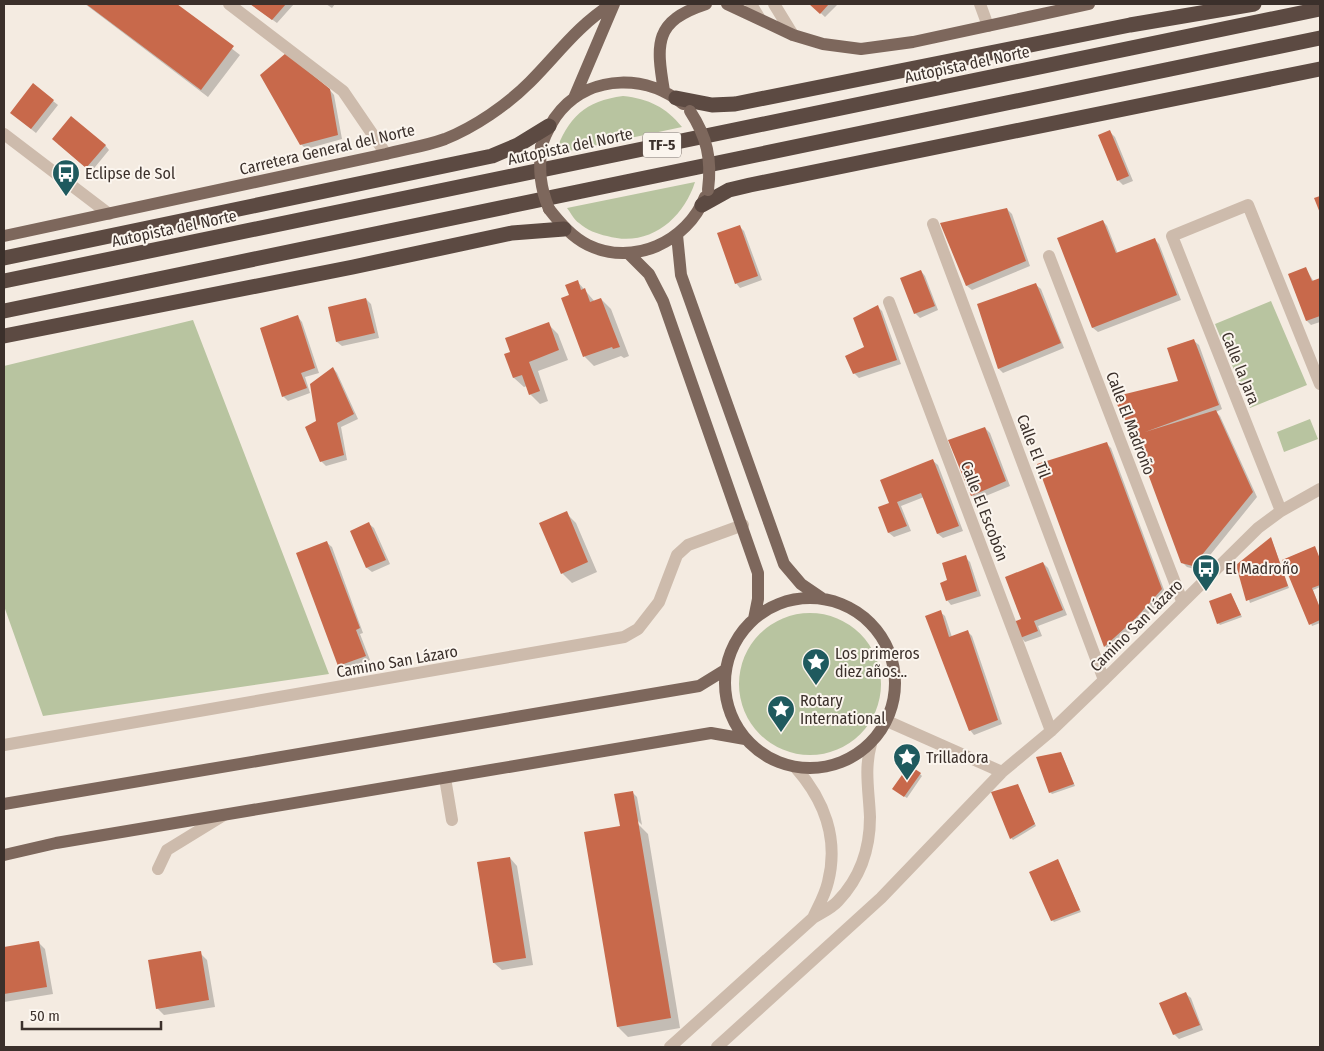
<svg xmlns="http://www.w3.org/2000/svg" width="1324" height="1051" viewBox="0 0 1324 1051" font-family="'Fira Sans Condensed',sans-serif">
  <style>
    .green { fill: #b8c4a0 }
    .shadow { fill: #0003 }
    .building { fill: #c8694b }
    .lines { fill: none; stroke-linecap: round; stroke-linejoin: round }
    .minor { stroke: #cdbbac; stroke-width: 12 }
    .major { stroke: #7d675c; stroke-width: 12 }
    .highway { stroke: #5c4a42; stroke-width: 15 }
    .major-bridge { stroke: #7d675c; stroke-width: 12 }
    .labels { text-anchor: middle; stroke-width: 4; stroke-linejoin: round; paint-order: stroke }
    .shield { fill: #fbf5ee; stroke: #756b66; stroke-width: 1 }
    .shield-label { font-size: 15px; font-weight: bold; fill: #3b302b }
    .street-label { font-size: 16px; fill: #3b302b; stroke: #fbf5ee }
    .poi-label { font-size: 16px; fill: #3b302b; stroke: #fbf5ee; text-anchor: start }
  </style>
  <rect width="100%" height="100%" fill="#f4ebe1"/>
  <!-- green -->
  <path class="green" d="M623 96C649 99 666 107 682 127L555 154C568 117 585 101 623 96Z
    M695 182C683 220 648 248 607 236 597 234 587 230 579 223 574 220 571 213 567 208Z
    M1271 301 1307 385 1250 408 1215 324Z
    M193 320 329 674 43 716 4 606V366Z
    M1310 419 1318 439 1284 452 1277 432Z
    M739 684a71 71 0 1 1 142 0a71 71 0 1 1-142 0Z"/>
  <!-- shadow -->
  <path class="shadow" d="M85 4H175L240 55 208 97Z
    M250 4H294L277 23Z
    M326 4H335L332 8Z
    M811 4H838L825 17Z
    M33 85 58 105 36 133 16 117Z
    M329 89 334 95 342 139 306 149 301 144Z
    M1110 132 1115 137 1133 181 1123 185 1118 180Z
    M58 144 105 145 109 150 91 172Z
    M1007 209 1012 214 1030 266 972 290 967 286 942 224Z
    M1103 221 1107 226 1118 254 1155 240 1159 244 1181 300 1098 332 1093 328Z
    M740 227 744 231 762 280 740 288 736 283Z
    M1306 269 1314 282 1320 279V322L1311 325 1307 321 1289 275Z
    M921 271 925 276 938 310 920 318 915 313Z
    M577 281 595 302 601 299 611 309 629 356 624 358 621 356 594 366 585 357 563 299 570 296Z
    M1036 285 1041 289 1064 348 1003 373 999 369Z
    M366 299 371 304 379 338 342 346 337 342 329 308Z
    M877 306 882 311 901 364 859 378 854 373 865 348Z
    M298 317 302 322 319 373 305 377 310 393 288 401 283 396Z
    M548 324 558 334 568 360 538 371 548 401 540 404 530 394 527 386 524 387 514 378 512 352Z
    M1194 341 1199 345 1222 409 1216 412 1220 416 1257 497 1198 570 1187 567 1182 562 1135 435 1180 382Z
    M333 368 337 373 358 419 341 427 347 460 326 466 321 461 317 421Z
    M985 428 990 433 1010 486 976 500 972 495Z
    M1106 443 1111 448 1166 595 1140 623 1110 651 1105 646 1039 465Z
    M933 461 938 465 963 531 943 538 938 534 924 497 901 506 911 531 894 537 889 533 890 503Z
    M566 513 576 523 597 572 572 583 562 573Z
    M369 524 374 528 390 564 372 572 367 568 351 532Z
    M1271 538 1289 588 1250 603 1238 566Z
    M327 543 332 547 363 633 360 634 370 660 343 670 339 665Z
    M1314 547 1320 559V587L1313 590 1320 608V623L1312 626 1283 560Z
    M965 557 970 562 981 596 951 605 947 600 949 581Z
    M1043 563 1048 568 1067 615 1038 626 1042 636 1025 642 1021 637 1023 619Z
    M1232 596 1242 617 1220 625 1218 623Z
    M940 612 945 616 952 637 968 632 972 636 1002 724 974 735 970 730Z
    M1062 755 1075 786 1052 794 1050 792Z
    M920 774 922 776 907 798 896 791Z
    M1018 786 1036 826 1013 840 1011 838Z
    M632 792 637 797 642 825 635 818 633 819 648 834 680 1028 628 1037 618 1027 586 833 621 827Z
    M510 858 517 866 533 965 502 970 494 963Z
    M1058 861 1081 912 1054 922 1052 920Z
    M38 942 45 949 53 994 4 1002V948Z
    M200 953 207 960 215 1007 164 1015 157 1008Z
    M1186 994 1191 998 1203 1030 1179 1039 1174 1034Z"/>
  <!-- building -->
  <path class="building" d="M86 4H177L234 46 201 90Z
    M250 4H286L272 20Z
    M809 4H829L820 14Z
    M286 53 330 89 338 135 300 145 260 75Z
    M33 83 54 100 31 129 10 113Z
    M71 116 106 145 86 168 52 139Z
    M1110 130 1129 176 1117 181 1098 135Z
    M1320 196V213L1314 198Z
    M1007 208 1026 261 966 286 940 223Z
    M1103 220 1116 253 1155 238 1177 295 1092 328 1057 238Z
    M740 225 758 276 735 284 717 233Z
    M1306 267 1312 281 1320 278V316L1306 321 1288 274Z
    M921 270 935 306 914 314 900 278Z
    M578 280 581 290 585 288 590 302 601 298 620 347 613 349 612 347 583 357 561 298 569 295 565 285Z
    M1036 283 1061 343 998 369 977 304Z
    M366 298 375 333 336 342 328 307Z
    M878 305 897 360 853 374 845 356 864 347 853 318Z
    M298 315 315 368 301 373 307 388 282 397 260 328Z
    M549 322 559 350 529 362 540 391 529 395 522 375 513 378 504 354 510 352 505 338Z
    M1194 339 1219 405 1145 432 1216 410 1253 492 1193 566 1181 563 1134 436 1113 397 1178 381 1167 348Z
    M333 367 354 414 337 423 344 455 320 462 305 427 316 421 310 384Z
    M985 427 1006 481 971 496 948 440Z
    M1107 442 1162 589 1136 618 1104 647 1037 464Z
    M933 459 959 526 937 534 921 493 897 502 907 526 888 533 878 507 889 503 880 480Z
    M567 511 588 562 561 574 539 523Z
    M369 522 386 560 366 568 350 531Z
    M1271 537 1288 586 1246 601 1236 565Z
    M327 541 360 628 356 630 366 656 338 666 296 553Z
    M1315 546 1320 559V585L1312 588 1320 608V620L1309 625 1282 560Z
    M966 555 977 591 946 601 940 583 947 580 942 563Z
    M1043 562 1063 610 1034 621 1038 631 1020 638 1013 622 1021 619 1005 577Z
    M1231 593 1241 615 1217 624 1209 601Z
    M941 610 949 637 968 630 998 720 969 731 925 616Z
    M1061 752 1074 784 1049 793 1036 757Z
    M909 765 921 773 904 797 892 789Z
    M1018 784 1035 824 1010 839 991 792Z
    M633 791 671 1018 617 1027 584 832 620 826 614 794Z
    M510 857 526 958 493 963 477 862Z
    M1058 859 1080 910 1051 921 1029 872Z
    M39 941 47 987 4 994V947Z
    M201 951 209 1000 156 1009 148 960Z
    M1186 992 1200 1025 1173 1035 1159 1003Z"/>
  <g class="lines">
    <!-- minor -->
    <path class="minor" d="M229 4 343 91 386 154
      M751 4 760 19
      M774 4 793 35
      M980 4 988 26
      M4 134 109 214
      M933 224 1104 680
      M1049 256 1182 601
      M889 302 1051 731
      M1281 511 1172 236 1248 205 1320 384
      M887 721 1002 772
      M4 745 624 637 638 629 659 602 677 555 688 545 743 525
      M796 768C824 800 839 839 828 882 825 895 818 907 813 918
      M445 778 452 820
      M158 869 167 850 224 815
      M670 1047 813 918C821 913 832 908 838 901 860 878 870 848 870 817 869 791 864 770 871 744
      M717 1047 881 898 1002 772 1051 731 1104 680 1258 528 1281 511 1320 489"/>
    <!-- major -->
    <path class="major" d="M727 4 793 35 823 44 861 49 913 42 1089 4
      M664 91C656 43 654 21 706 4
      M574 98 614 4
      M541 147C546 133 551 121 561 110 593 74 648 75 683 104
      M549 209C560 223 572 237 588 245 633 267 687 242 705 197
      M677 235 681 275 784 564 801 584 823 599
      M4 236 386 154C405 149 426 146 445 139 475 127 507 105 530 82 557 55 578 25 612 4
      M628 253 649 274 663 301 758 573V599L754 619
      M725 683a85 85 0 1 1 170 0a85 85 0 1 1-170 0Z
      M4 804 699 686 725 670
      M4 855 56 843 711 733 745 739"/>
    <!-- highway -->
    <path class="highway" d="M676 98 712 105 735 104 1130 25 1254 4
      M702 205 729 190 750 185 1320 69
      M4 258 492 156 518 145 549 126
      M4 281 1320 9
      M4 311 1320 38
      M4 336 353 267 512 233 564 229"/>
    <!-- major-bridge -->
    <path class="major-bridge" d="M690 111C707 137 712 159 708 190
      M541 147C539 171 540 187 549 209"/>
  </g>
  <!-- icons -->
  <defs>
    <g id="bus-pin" transform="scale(1.4375)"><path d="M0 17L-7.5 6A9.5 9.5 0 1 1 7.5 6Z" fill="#1f5a5e" stroke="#fbf5ee"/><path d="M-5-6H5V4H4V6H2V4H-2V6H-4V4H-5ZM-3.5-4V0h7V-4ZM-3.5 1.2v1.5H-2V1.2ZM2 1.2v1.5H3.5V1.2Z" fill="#fff"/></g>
    <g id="sight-pin" transform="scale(1.4375)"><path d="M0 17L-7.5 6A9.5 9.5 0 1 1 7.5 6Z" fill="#1f5a5e" stroke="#fbf5ee"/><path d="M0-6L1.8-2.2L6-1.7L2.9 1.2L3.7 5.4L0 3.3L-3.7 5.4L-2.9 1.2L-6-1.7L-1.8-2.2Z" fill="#fff"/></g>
  </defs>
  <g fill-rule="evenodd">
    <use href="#bus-pin" x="66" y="173"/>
    <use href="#bus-pin" x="1206" y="568"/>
    <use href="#sight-pin" x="816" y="662"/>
    <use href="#sight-pin" x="781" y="709"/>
    <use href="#sight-pin" x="907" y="757"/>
  </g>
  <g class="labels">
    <!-- shield labels -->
    <rect class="shield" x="643" y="132.5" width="38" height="25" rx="4"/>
    <g class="shield-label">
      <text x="662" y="150">TF-5</text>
    </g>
    <!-- street labels -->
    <g class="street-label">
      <text transform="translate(967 64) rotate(-12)" y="6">Autopista del Norte</text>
      <text transform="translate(570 146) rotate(-12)" y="6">Autopista del Norte</text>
      <text transform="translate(327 149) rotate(-13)" y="6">Carretera General del Norte</text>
      <text transform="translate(174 228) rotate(-12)" y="6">Autopista del Norte</text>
      <text transform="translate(1241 368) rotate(68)" y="6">Calle la Jara</text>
      <text transform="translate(1131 423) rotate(69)" y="6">Calle El Madroño</text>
      <text transform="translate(1034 446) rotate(69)" y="6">Calle El Til</text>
      <text transform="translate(985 511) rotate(69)" y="6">Calle El Escobón</text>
      <text transform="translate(1136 625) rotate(-45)" y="6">Camino San Lázaro</text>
      <text transform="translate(397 661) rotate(-10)" y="6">Camino San Lázaro</text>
    </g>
    <!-- poi labels -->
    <g class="poi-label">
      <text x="85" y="179">Eclipse de Sol</text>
      <text x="1225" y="574">El Madroño</text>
      <text x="835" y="659">Los primeros<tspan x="835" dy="18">diez años...</tspan></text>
      <text x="800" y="706">Rotary<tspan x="800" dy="18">International</tspan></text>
      <text x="926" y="763">Trilladora</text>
    </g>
  </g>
  <!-- border -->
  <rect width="1324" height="1051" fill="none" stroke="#3b302b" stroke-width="10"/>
  <!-- scale -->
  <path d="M22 1021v8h139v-8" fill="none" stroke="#3b302b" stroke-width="2.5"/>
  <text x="30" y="1021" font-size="15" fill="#3b302b" stroke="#fbf5ee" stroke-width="4" paint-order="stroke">50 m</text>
</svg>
